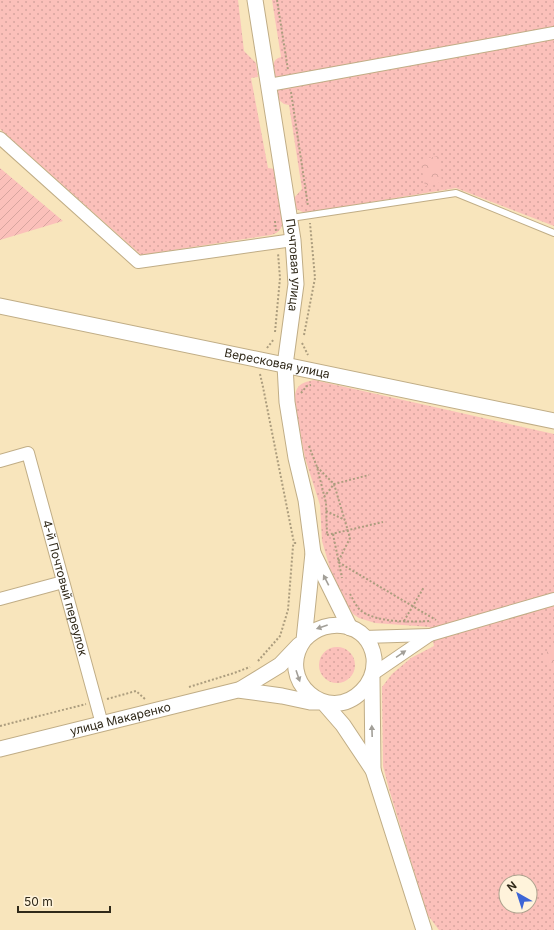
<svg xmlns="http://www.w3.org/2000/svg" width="554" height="930" viewBox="0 0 554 930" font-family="Inter,sans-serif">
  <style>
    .grass { fill: url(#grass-dots); fill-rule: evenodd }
    .park { fill: url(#park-crowns) }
    .garden { fill: url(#garden-furrows) }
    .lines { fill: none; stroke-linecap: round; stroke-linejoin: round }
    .service-casing { stroke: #c0ad86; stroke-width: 8 }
    .minor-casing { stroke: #c0ad86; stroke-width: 14 }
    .tertiary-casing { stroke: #c0ad86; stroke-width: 17 }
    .path { stroke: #ac9d7e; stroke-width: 2; stroke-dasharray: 2 2; stroke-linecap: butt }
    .service { stroke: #fff; stroke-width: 6 }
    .minor { stroke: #fff; stroke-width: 12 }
    .tertiary { stroke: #fff; stroke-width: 15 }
    .oneway { fill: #a29f98 }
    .labels { text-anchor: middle; stroke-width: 3; stroke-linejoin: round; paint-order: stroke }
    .street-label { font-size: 12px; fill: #302919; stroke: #fff3db }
  </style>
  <defs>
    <pattern id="grass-dots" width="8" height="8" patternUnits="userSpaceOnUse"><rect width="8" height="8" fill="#fbc0ba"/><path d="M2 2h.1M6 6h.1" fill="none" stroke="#d7a59f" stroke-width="1.8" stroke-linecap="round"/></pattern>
    <pattern id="park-crowns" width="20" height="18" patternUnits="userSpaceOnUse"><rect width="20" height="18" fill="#fbc0ba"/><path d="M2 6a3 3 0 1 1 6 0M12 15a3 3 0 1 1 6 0" fill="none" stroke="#d7a59f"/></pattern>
    <pattern id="garden-furrows" width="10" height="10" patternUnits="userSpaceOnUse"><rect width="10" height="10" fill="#fbc0ba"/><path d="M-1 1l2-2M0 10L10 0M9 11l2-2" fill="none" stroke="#d7a59f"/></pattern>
  </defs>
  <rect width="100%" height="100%" fill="#f8e5bc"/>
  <!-- grass -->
  <path class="grass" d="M0 0H238L244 51 256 63 258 77 251 78 268 168 275 169 283 221C282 228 279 233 271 235L141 255 0 129Z
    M272 0H554V226L456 188 305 213 296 209 294 198 302 189 289 105 284 104 279 100C276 93 270 69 274 63 275 59 278 58 281 57Z
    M314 380 554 434V930H439L427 914 389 789 383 766 382 687 392 674 411 658 434 646 430 627 375 623 359 618 353 614 334 582 322 541 320 505 305 458 294 401C296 386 299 383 314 380ZM506 882H530V906H506Z
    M319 665a18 18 0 1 1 36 0a18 18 0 1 1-36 0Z"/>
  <!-- park -->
  <path class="park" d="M438 156 442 182 425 186 420 160Z
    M554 649V670L542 656 549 650Z"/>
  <!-- garden -->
  <path class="garden" d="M0 168 63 221 0 240Z"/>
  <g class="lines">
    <!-- service casing -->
    <g class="service-casing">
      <path id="service" d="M291 218 456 193 554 233"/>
    </g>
    <!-- minor casing -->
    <g class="minor-casing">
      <g id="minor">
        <path d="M269 85 554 33"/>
        <path d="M0 138 138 262 293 240"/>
        <path id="s1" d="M0 461 28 453 102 724"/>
        <path d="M0 599 63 582"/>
        <path d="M364 637 430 635"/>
        <path d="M373 674 430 635 554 599"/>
      </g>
    </g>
    <!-- tertiary casing -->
    <g class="tertiary-casing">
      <g id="tertiary">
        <path id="s2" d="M255 0 293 240 296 284 285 365 287 402 296 458 306 500 313 553 304 640C275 680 328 726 362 691 371 682 375 671 374 658 369 622 327 615 304 640"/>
        <path id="s3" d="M0 306 554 421"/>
        <path d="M313 553 350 628"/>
        <path d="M372 678 373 770"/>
        <path d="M241 689 280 665 299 645"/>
        <path id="s4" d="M0 749 238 690 282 696 310 702H323L343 725 373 770 424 930"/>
      </g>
    </g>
    <!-- path -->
    <path class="path" d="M277 0 288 70
      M291 92 308 206
      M275 221 276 231
      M275 332 280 278 278 253
      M304 335 315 278 310 223
      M302 343 308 355
      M267 348 274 339
      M260 374 263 387 294 543
      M301 393 307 386 311 385
      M309 446 317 467 326 503 327 535
      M317 467 334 484 350 538 338 562 436 620
      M324 497 334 484 369 475
      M326 511 345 520
      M333 534 342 578
      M327 535 383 522
      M350 594C353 599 356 606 360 610 376 623 411 622 431 621
      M404 621 424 587
      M258 661 280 636 288 610 293 546 294 543H298
      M189 687 234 673 250 667
      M107 699 136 691 145 699
      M0 726 86 704"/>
    <!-- service -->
    <use href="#service" class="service"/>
    <!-- minor -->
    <use href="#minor" class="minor"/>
    <!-- tertiary -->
    <use href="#tertiary" class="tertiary"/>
  </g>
  <!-- one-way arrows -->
  <defs><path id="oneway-solid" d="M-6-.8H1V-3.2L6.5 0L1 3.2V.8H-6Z"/></defs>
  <g class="oneway">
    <use href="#oneway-solid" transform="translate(326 580) rotate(-117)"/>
    <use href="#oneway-solid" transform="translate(322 627) rotate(161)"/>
    <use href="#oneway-solid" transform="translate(401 654) rotate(-34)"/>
    <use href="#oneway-solid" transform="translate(298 676) rotate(71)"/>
    <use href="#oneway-solid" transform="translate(372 731) rotate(-92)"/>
  </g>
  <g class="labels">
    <!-- street labels -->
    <g class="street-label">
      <text dy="4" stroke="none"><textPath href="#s2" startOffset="268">Почтовая улица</textPath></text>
      <text dy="4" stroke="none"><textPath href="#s3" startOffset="283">Вересковая улица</textPath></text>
      <text dy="4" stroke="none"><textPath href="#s1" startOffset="169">4-й Почтовый переулок</textPath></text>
      <text dy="4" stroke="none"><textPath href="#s4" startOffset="124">улица Макаренко</textPath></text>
    </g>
  </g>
  <!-- north arrow -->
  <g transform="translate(518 894) rotate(321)"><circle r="19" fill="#fff3db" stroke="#aca28d"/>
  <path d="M0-3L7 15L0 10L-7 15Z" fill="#3d65d6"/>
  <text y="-6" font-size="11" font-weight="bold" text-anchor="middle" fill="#302919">N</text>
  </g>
  <!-- scale -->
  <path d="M18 906v6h92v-6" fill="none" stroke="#302919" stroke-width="2"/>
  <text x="24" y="906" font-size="12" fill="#302919" stroke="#fff3db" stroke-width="3" paint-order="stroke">50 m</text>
</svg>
